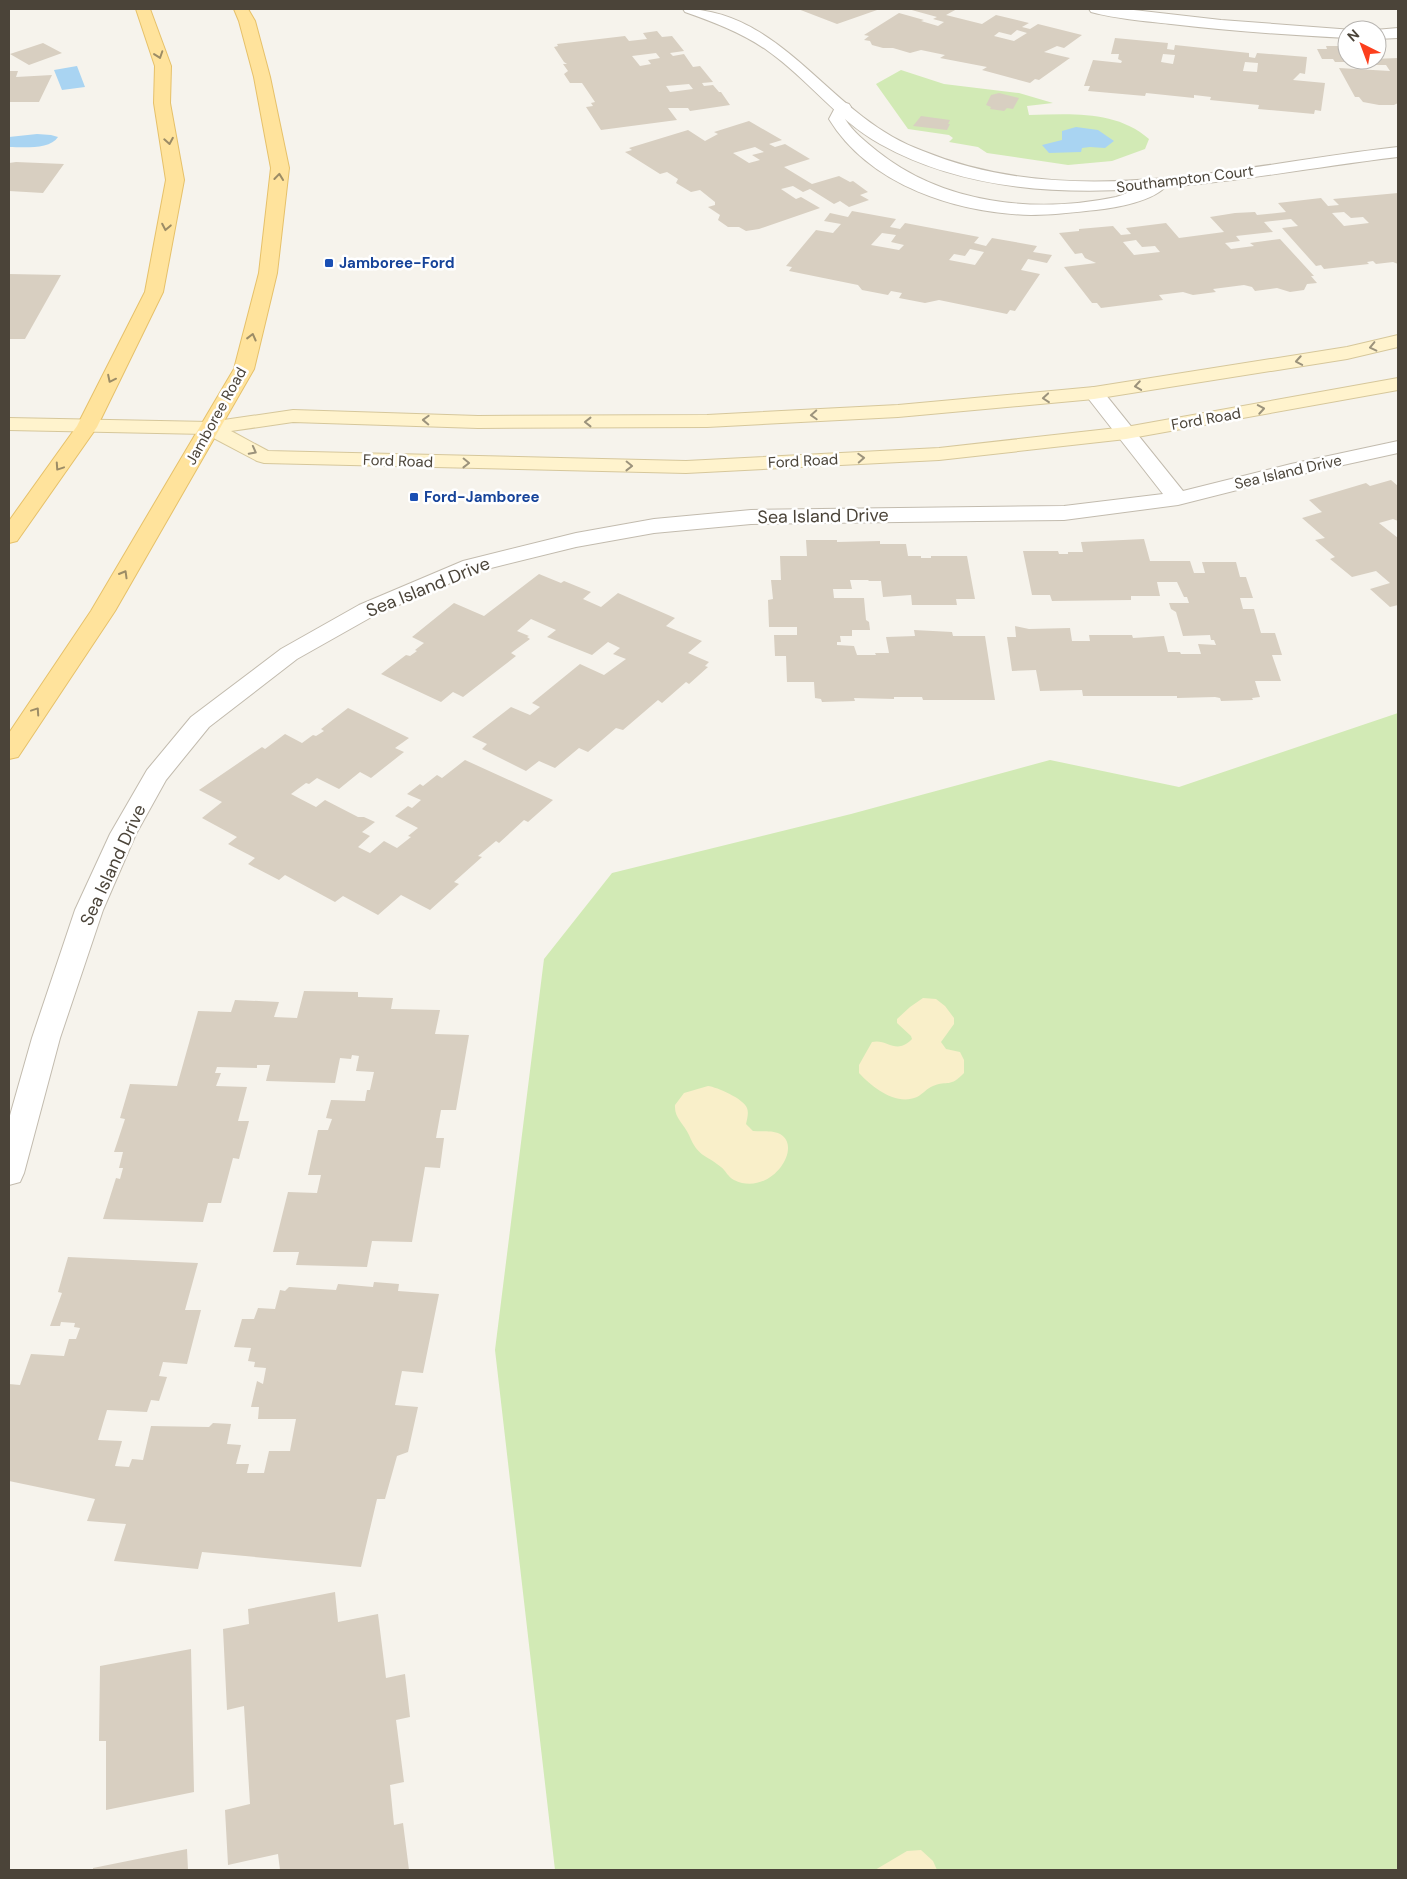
<svg xmlns="http://www.w3.org/2000/svg" width="1407" height="1879" viewBox="0 0 1407 1879" font-family="'DM Sans',sans-serif">
  <style>
    .green { fill: #d2eab5 }
    .sand { fill: #f9efc9 }
    .water { fill: #a9d4f2 }
    .building { fill: #d8cfc1; fill-rule: evenodd }
    .lines { fill: none; stroke-linecap: round; stroke-linejoin: round }
    .service-casing { stroke: #c2bbae; stroke-width: 2 }
    .minor-casing { stroke: #c2bbae; stroke-width: 2 }
    .secondary-casing { stroke: #d6c79b; stroke-width: 2 }
    .primary-casing { stroke: #e6c16a; stroke-width: 2 }
    .service { fill: #fff; fill-rule: evenodd }
    .minor { fill: #fff; fill-rule: evenodd }
    .secondary { fill: #fff3cd; fill-rule: evenodd }
    .primary { fill: #ffe39c; fill-rule: evenodd }
    .oneway { stroke: #9c8c66 }
    .oneway2 { stroke: #9c937c }
    .transit-dot { fill: #1a4fb4; stroke: #fff; stroke-width: 2 }
    .labels { text-anchor: middle; stroke-width: 5; stroke-linejoin: round; paint-order: stroke }
    .far-street-label { font-size: 15px; fill: #4b4439; stroke: #fff }
    .far-transit-label { font-size: 15px; font-weight: bold; fill: #164399; stroke: #fff; text-anchor: start }
    .street-label { font-size: 18px; fill: #4b4439; stroke: #fff }
  </style>
  <rect width="100%" height="100%" fill="#f6f3ec"/>
  <!-- green -->
  <path class="green" d="M901 70 944 84 1019 93 1053 103 1027 106 1029 115C1071 114 1116 110 1149 139L1145 149 1112 161 1068 165 987 153 978 147 949 142 953 138 949 135 908 129 876 84Z
    M1398 713V1870H555L495 1350 544 959 612 873 851 814 1050 760 1179 787Z"/>
  <!-- sand -->
  <path class="sand" d="M923 998 936 999 945 1006 954 1018V1024L941 1042 946 1049 960 1052 964 1060V1073C950 1088 948 1080 933 1086 927 1088 923 1094 917 1097 896 1106 873 1088 859 1073V1065L872 1042C887 1038 896 1056 912 1039L911 1036 897 1023V1019L910 1007Z
    M708 1086C717 1087 744 1099 747 1108 749 1113 747 1119 746 1124L753 1131C761 1132 772 1130 780 1134 804 1147 770 1198 734 1180 728 1177 726 1171 721 1167 705 1154 698 1157 689 1135 684 1124 674 1118 675 1105L684 1093Z
    M921 1850 933 1861 937 1870H875L907 1851Z"/>
  <!-- water -->
  <path class="water" d="M77 66 85 87 62 90 54 70Z
    M1076 127 1098 130 1114 141 1105 148 1090 147 1082 148 1081 152 1049 153 1042 145 1062 140V131Z
    M37 134 51 135 58 137C50 150 22 147 9 147V137Z"/>
  <!-- building -->
  <path class="building" d="M798 9H880L837 24Z
    M908 9H957L946 15 982 24 996 15 1029 23 1022 27 1030 29 1038 24 1082 35 1064 48 1057 46 1044 52 1070 58 1039 80 1035 79 1030 83 982 70 987 67 940 58 945 55 921 50 910 53 893 48H883L872 45 870 41 864 40 869 36 864 35 899 13 924 20 921 21 938 26 944 22 933 19 937 17ZM1017 30 1027 33 1014 41 994 36 999 32 1011 35Z
    M657 31 662 37 672 36 684 51 670 53 673 56 684 54 693 67 700 66 713 82 702 83 704 86 713 85 719 92H721L730 105 690 111 688 108H668L677 120 601 130 586 107 593 106 591 103 595 102 582 83H570L564 74 568 71 563 64H567L564 62 554 47 558 46 557 44 625 36 629 41 647 39 643 33ZM656 53 660 58 648 60 651 64 640 66 632 56ZM689 84 693 89 670 92 666 86Z
    M1115 38 1168 43 1167 49 1174 50 1175 45 1249 53V57L1255 58 1257 53 1307 57 1305 74 1300 73 1293 80 1325 83 1321 111 1315 110 1314 114 1258 109 1259 105 1210 100 1211 97 1194 95V98L1146 93 1145 96 1088 91 1090 86H1084L1093 60 1121 63 1122 61 1118 59 1119 54H1111ZM1163 54 1175 55 1173 64 1161 62ZM1245 62 1258 63 1257 72 1243 71Z
    M43 43 62 53 29 65 10 54Z
    M1326 46H1347V60L1398 58V103L1394 105H1379L1363 102 1359 97H1355L1339 68 1390 71 1386 65H1372L1370 62H1335L1333 59H1322L1317 49H1327Z
    M9 71H18L16 77 52 75 39 102H9Z
    M999 93 1019 98 1013 109 1007 108 1004 111 990 109 991 107 986 105 991 95Z
    M921 116 950 120 948 124H950L947 130 913 126Z
    M749 121 782 140 769 144 775 147 785 144 810 159 784 167 812 184 839 176 850 182 853 181 868 192 860 195 869 200 849 207 840 201 834 204 810 189 803 192 793 186 781 189 796 199 801 197 820 208 759 229 746 231 739 227H728L718 220 720 215 708 207 715 205V202L700 190 691 192 676 183 678 179 667 172 660 174 625 152 632 150 629 148 688 130 705 141 718 134 714 132ZM755 147 764 152 752 155 760 160 749 163 733 153Z
    M16 162 64 164 43 193 9 191V163Z
    M1398 193V264L1393 262 1376 264 1373 261 1367 262 1369 264 1324 269 1321 265 1316 266 1282 228 1298 226 1291 219 1264 222 1273 232 1236 236 1240 241 1225 243 1231 249 1254 246 1250 243 1280 239 1314 276H1311L1317 283 1307 284 1304 290 1290 292 1277 288 1255 291 1252 287 1244 285 1213 289 1216 292 1193 295 1183 292 1159 295 1163 300 1101 308 1097 303H1092L1064 267 1096 263 1085 258 1082 253 1075 254 1059 233 1079 231V229L1113 226 1121 235 1131 234 1126 228 1166 223 1179 238 1224 232 1210 217 1235 213 1255 212 1257 215 1286 212 1278 203 1321 198 1328 206 1339 205 1333 199ZM1344 212 1351 218 1363 217 1369 223 1344 226 1332 213ZM1136 240 1142 247 1155 246 1160 252 1134 255 1123 242Z
    M852 211 896 219 890 227 900 229 905 223 979 237 974 243 986 246 992 238 1037 246 1033 252 1052 255 1047 263 1028 259 1021 270 1040 274 1015 311 1010 310 1007 314 939 300 925 303 899 298 902 293 891 291 888 295 862 290 858 285 789 271 792 267 786 266 816 230 833 233 841 224 824 221 830 213 848 217ZM882 233 896 235 891 242 904 245 899 250 871 245ZM970 249 984 252 975 265 949 260 954 254 965 256Z
    M9 274 61 275 25 339H9Z
    M1391 480 1398 486V521L1393 519 1379 523 1398 538V605L1390 607 1370 589 1390 583 1376 571 1352 577 1330 559 1335 557 1315 540 1325 538 1302 518 1322 512 1309 500 1366 483 1370 486Z
    M1144 539 1150 561H1190L1194 573H1205L1202 562H1236L1240 577H1246L1253 598H1240L1243 609H1254L1261 633H1275L1282 655H1272L1281 681H1255L1260 697 1252 698 1253 700 1221 701 1220 698 1215 697 1177 698V696H1083L1082 690 1040 691 1036 670 1012 671 1007 637H1016L1015 626 1029 629 1070 628 1072 641H1090L1089 635H1132L1133 638 1164 636 1168 652H1180L1181 654H1201L1198 644 1216 645 1214 640H1211L1210 635 1183 636 1176 612 1171 609 1169 603H1189L1187 597H1184L1177 582H1157L1160 596H1131V600L1052 601 1050 595H1032L1023 551H1058L1059 554H1068V552H1083L1081 542Z
    M806 540H837V542L880 541V544H906L908 556H921V558H931V556H967L975 599H956L957 605H912L911 595 883 597 881 581H869L868 580H850L852 589H833L834 598H864L866 620 869 622 870 630H852V636H840L841 642H837V645L854 646 857 655H876L875 653H889L886 637 915 636 914 630 952 632 953 636H985L995 700H923L922 697H894V699L854 698 855 701 822 702 821 699 815 698 814 682H787L786 656H775L774 635H797V627H769L768 600 773 599 771 580H781L780 556H807Z
    M539 574 561 583 564 581 591 592 583 599 601 607 618 593 675 618 666 626 702 641 688 653 709 662 705 666 708 667 689 684 686 682 662 703 658 700 623 730 616 728 588 752 579 748 555 768 539 761 526 771 482 749 487 744 472 737 511 707 530 715 540 707 532 703 580 664 604 675 626 659 613 654 620 648 608 642 592 655 547 637 556 630 531 619 517 631 529 636 527 637 530 639 511 653 516 656 463 697 453 692 441 702 381 674 406 655 410 656 417 651 415 650 424 643 412 637 454 603 484 616Z
    M348 708 409 738 395 748 404 752 371 778 360 772 339 789 317 778 309 784 306 783 291 794 316 807 325 800 358 817H364L375 822 362 832 370 836 358 847 370 853 384 841 397 848 411 837 408 836 418 828 395 816 408 806 412 808 421 800 407 794 420 784 423 786 437 775 442 778 465 760 553 800 528 822 524 820 499 843 496 841 478 856 482 857 454 882 459 884 430 910 401 895 378 915 343 896 335 902 285 875 279 880 248 864 255 858 228 844 237 837 202 818 222 802 199 790 262 747 265 749 285 734 302 743 313 735 316 736 324 731 321 729Z
    M304 991 358 992V997L393 998 391 1009 440 1010 435 1034 469 1035 456 1110H441L436 1138H444L440 1168 425 1167 412 1242 372 1241 367 1267 296 1265 299 1252H273L288 1192 317 1193 321 1175H308L318 1130H328L332 1119 326 1118 331 1100 365 1101 367 1090H370L374 1072 356 1071 359 1056 352 1055 351 1059 340 1058 335 1083 266 1081 270 1065H257V1068L217 1067 215 1073H221L216 1086 247 1087 238 1121H249L239 1159 233 1158 221 1203H208L203 1222 103 1219 116 1178 120 1179 123 1168H119L123 1152H114L125 1119 120 1118 130 1084 177 1086 198 1011 231 1012 235 1000 279 1002 274 1017 297 1018Z
    M68 1257 198 1263 185 1310H201L187 1364 163 1362 159 1376 167 1377 159 1401 151 1400 147 1412 107 1410 98 1440 122 1441 115 1466 129 1467 132 1459 143 1460 151 1426 209 1427 213 1423 231 1424 227 1444 241 1445 236 1464H249L247 1473H264L269 1451H290L296 1419H258L259 1407H251L257 1381 263 1384 266 1368 254 1367 255 1362 248 1361 251 1348 234 1347 242 1319H254L258 1308 275 1309 280 1290 285 1291 289 1287 336 1290 338 1284 373 1287 374 1282 399 1284 398 1291 439 1294 423 1373 402 1371 395 1405 418 1407 408 1452 397 1456 385 1499H377L361 1567 202 1552 198 1569 114 1561 126 1524 87 1521 95 1499 9 1481V1384L20 1385 31 1354 64 1356 69 1339H76L80 1328 74 1327 75 1323 61 1322 60 1326H50L62 1293 58 1292Z
    M335 1592 338 1622 378 1614 386 1678 405 1674 410 1717 396 1720 404 1782 390 1785 394 1825 403 1823 409 1870H280L278 1854 228 1865 225 1810 250 1804 244 1706 227 1710 223 1629 249 1624 248 1609Z
    M191 1649 194 1792 106 1810V1741H99L100 1666Z
    M187 1849 188 1870H93V1868Z"/>
  <g class="lines">
    <!-- service casing -->
    <g class="service-casing">
      <path id="service" d="M843 102 849 104 851 107 845 119C853 132 866 142 877 151 943 204 1035 214 1116 197 1131 193 1143 183 1158 180L1164 181 1167 185C1155 201 1115 208 1096 210 1075 212 1053 215 1031 215 957 213 870 186 829 119L837 104Z"/>
    </g>
    <!-- minor casing -->
    <g class="minor-casing">
      <path id="minor" d="M683 9C760 9 807 74 863 117 881 131 901 143 923 151 1074 213 1243 164 1398 147V157C1235 176 1032 229 880 144 837 120 808 79 768 51 743 33 713 22 685 12Z
        M1089 9H1125L1221 20 1353 30H1347V38C1288 35 1229 31 1171 24 1144 21 1117 19 1091 12Z
        M1398 28V38L1377 39V30H1375Z
        M1094 387 1101 389 1183 491 1291 464 1398 441V453L1293 476 1178 505 1064 520 751 524 654 533 576 547 479 571 375 615 297 659 209 727 166 780 136 834 103 910 60 1038 24 1173 20 1182 9 1185V1119L32 1038 75 910 110 834 147 770 191 717 281 649 359 605 463 561 576 533 654 519 751 510 1064 506 1163 494 1084 393 1087 389Z"/>
    </g>
    <!-- secondary casing -->
    <g class="secondary-casing">
      <path id="secondary" d="M1398 335V347L1347 359 1094 399 898 417 707 427 478 428 293 422 231 431 268 451 686 461 939 448 1126 427 1398 378V390L1126 439 939 460 686 473 264 463 257 461 206 434 9 430V418L210 422 293 410 478 416 707 415 898 405 1094 387 1347 347Z"/>
    </g>
    <!-- primary casing -->
    <g class="primary-casing">
      <path id="primary" d="M136 9H150L171 66 170 103 184 180 163 292 97 427 17 541 9 543V521L77 426 145 292 166 180 154 103 155 66Z
        M234 9H248L255 21 270 77 289 168 277 273 254 369 115 611 18 757 9 759V733L91 611 234 369 259 273 271 168 254 77 239 21Z"/>
    </g>
    <!-- service -->
    <use href="#service" class="service"/>
    <!-- minor -->
    <use href="#minor" class="minor"/>
    <!-- secondary -->
    <use href="#secondary" class="secondary"/>
    <!-- primary -->
    <use href="#primary" class="primary"/>
  </g>
  <!-- one-way arrows -->
  <defs><path id="oneway-chevron" d="M-2-3.5L2.5 0L-2 3.5" fill="none" stroke-width="1.6" stroke-linecap="round" stroke-linejoin="round" transform="scale(1.25)"/></defs>
  <g class="oneway">
    <use href="#oneway-chevron" transform="translate(159 55) rotate(71)"/>
    <use href="#oneway-chevron" transform="translate(169 141) rotate(80)"/>
    <use href="#oneway-chevron" transform="translate(279 177) rotate(-84)"/>
    <use href="#oneway-chevron" transform="translate(166 227) rotate(101)"/>
    <use href="#oneway-chevron" transform="translate(252 337) rotate(-76)"/>
    <use href="#oneway-chevron" transform="translate(111 379) rotate(116)"/>
    <use href="#oneway-chevron" transform="translate(59 467) rotate(124)"/>
    <use href="#oneway-chevron" transform="translate(124 574) rotate(-60)"/>
    <use href="#oneway-chevron" transform="translate(36 711) rotate(-56)"/>
  </g>
  <g class="oneway2">
    <use href="#oneway-chevron" transform="translate(1373 347) rotate(167)"/>
    <use href="#oneway-chevron" transform="translate(1299 361) rotate(170)"/>
    <use href="#oneway-chevron" transform="translate(1138 386) rotate(171)"/>
    <use href="#oneway-chevron" transform="translate(1046 398) rotate(175)"/>
    <use href="#oneway-chevron" transform="translate(1261 409) rotate(-10)"/>
    <use href="#oneway-chevron" transform="translate(814 415) rotate(177)"/>
    <use href="#oneway-chevron" transform="translate(426 420) rotate(-178)"/>
    <use href="#oneway-chevron" transform="translate(588 422) rotate(180)"/>
    <use href="#oneway-chevron" transform="translate(253 451) rotate(28)"/>
    <use href="#oneway-chevron" transform="translate(861 458) rotate(-3)"/>
    <use href="#oneway-chevron" transform="translate(466 463) rotate(1)"/>
    <use href="#oneway-chevron" transform="translate(629 466) rotate(1)"/>
  </g>
  <!-- markers -->
  <g class="transit-dot">
    <rect x="324" y="258" width="10" height="10" rx="2.5"/>
    <rect x="409" y="492" width="10" height="10" rx="2.5"/>
  </g>
  <g class="labels">
    <!-- far-street labels -->
    <g class="far-street-label">
      <text transform="translate(1185 179) rotate(-7)" y="5">Southampton Court</text>
      <text transform="translate(216 416) rotate(-61)" y="5">Jamboree Road</text>
      <text transform="translate(1206 419) rotate(-10)" y="5">Ford Road</text>
      <text transform="translate(398 461) rotate(2)" y="5">Ford Road</text>
      <text transform="translate(803 461) rotate(-3)" y="5">Ford Road</text>
      <text transform="translate(1288 472) rotate(-13)" y="5">Sea Island Drive</text>
    </g>
    <!-- far-transit labels -->
    <g class="far-transit-label">
      <text x="339" y="268">Jamboree-Ford</text>
      <text x="424" y="502">Ford-Jamboree</text>
    </g>
    <!-- street labels -->
    <g class="street-label">
      <text transform="translate(823 516) rotate(-1)" y="6">Sea Island Drive</text>
      <text transform="translate(428 587) rotate(-22)" y="6">Sea Island Drive</text>
      <text transform="translate(113 865) rotate(-65)" y="6">Sea Island Drive</text>
    </g>
  </g>
  <!-- border -->
  <rect width="1407" height="1879" fill="none" stroke="#4b4439" stroke-width="20"/>
  <!-- north arrow -->
  <g transform="translate(1362 45) rotate(318)"><circle r="24" fill="#ffffff" stroke="#b7b4b0"/>
  <path d="M0-4L9 19L0 12L-9 19Z" fill="#fc3f1d"/>
  <text y="-8" font-size="14" font-weight="bold" text-anchor="middle" fill="#4b4439">N</text>
  </g>
</svg>
